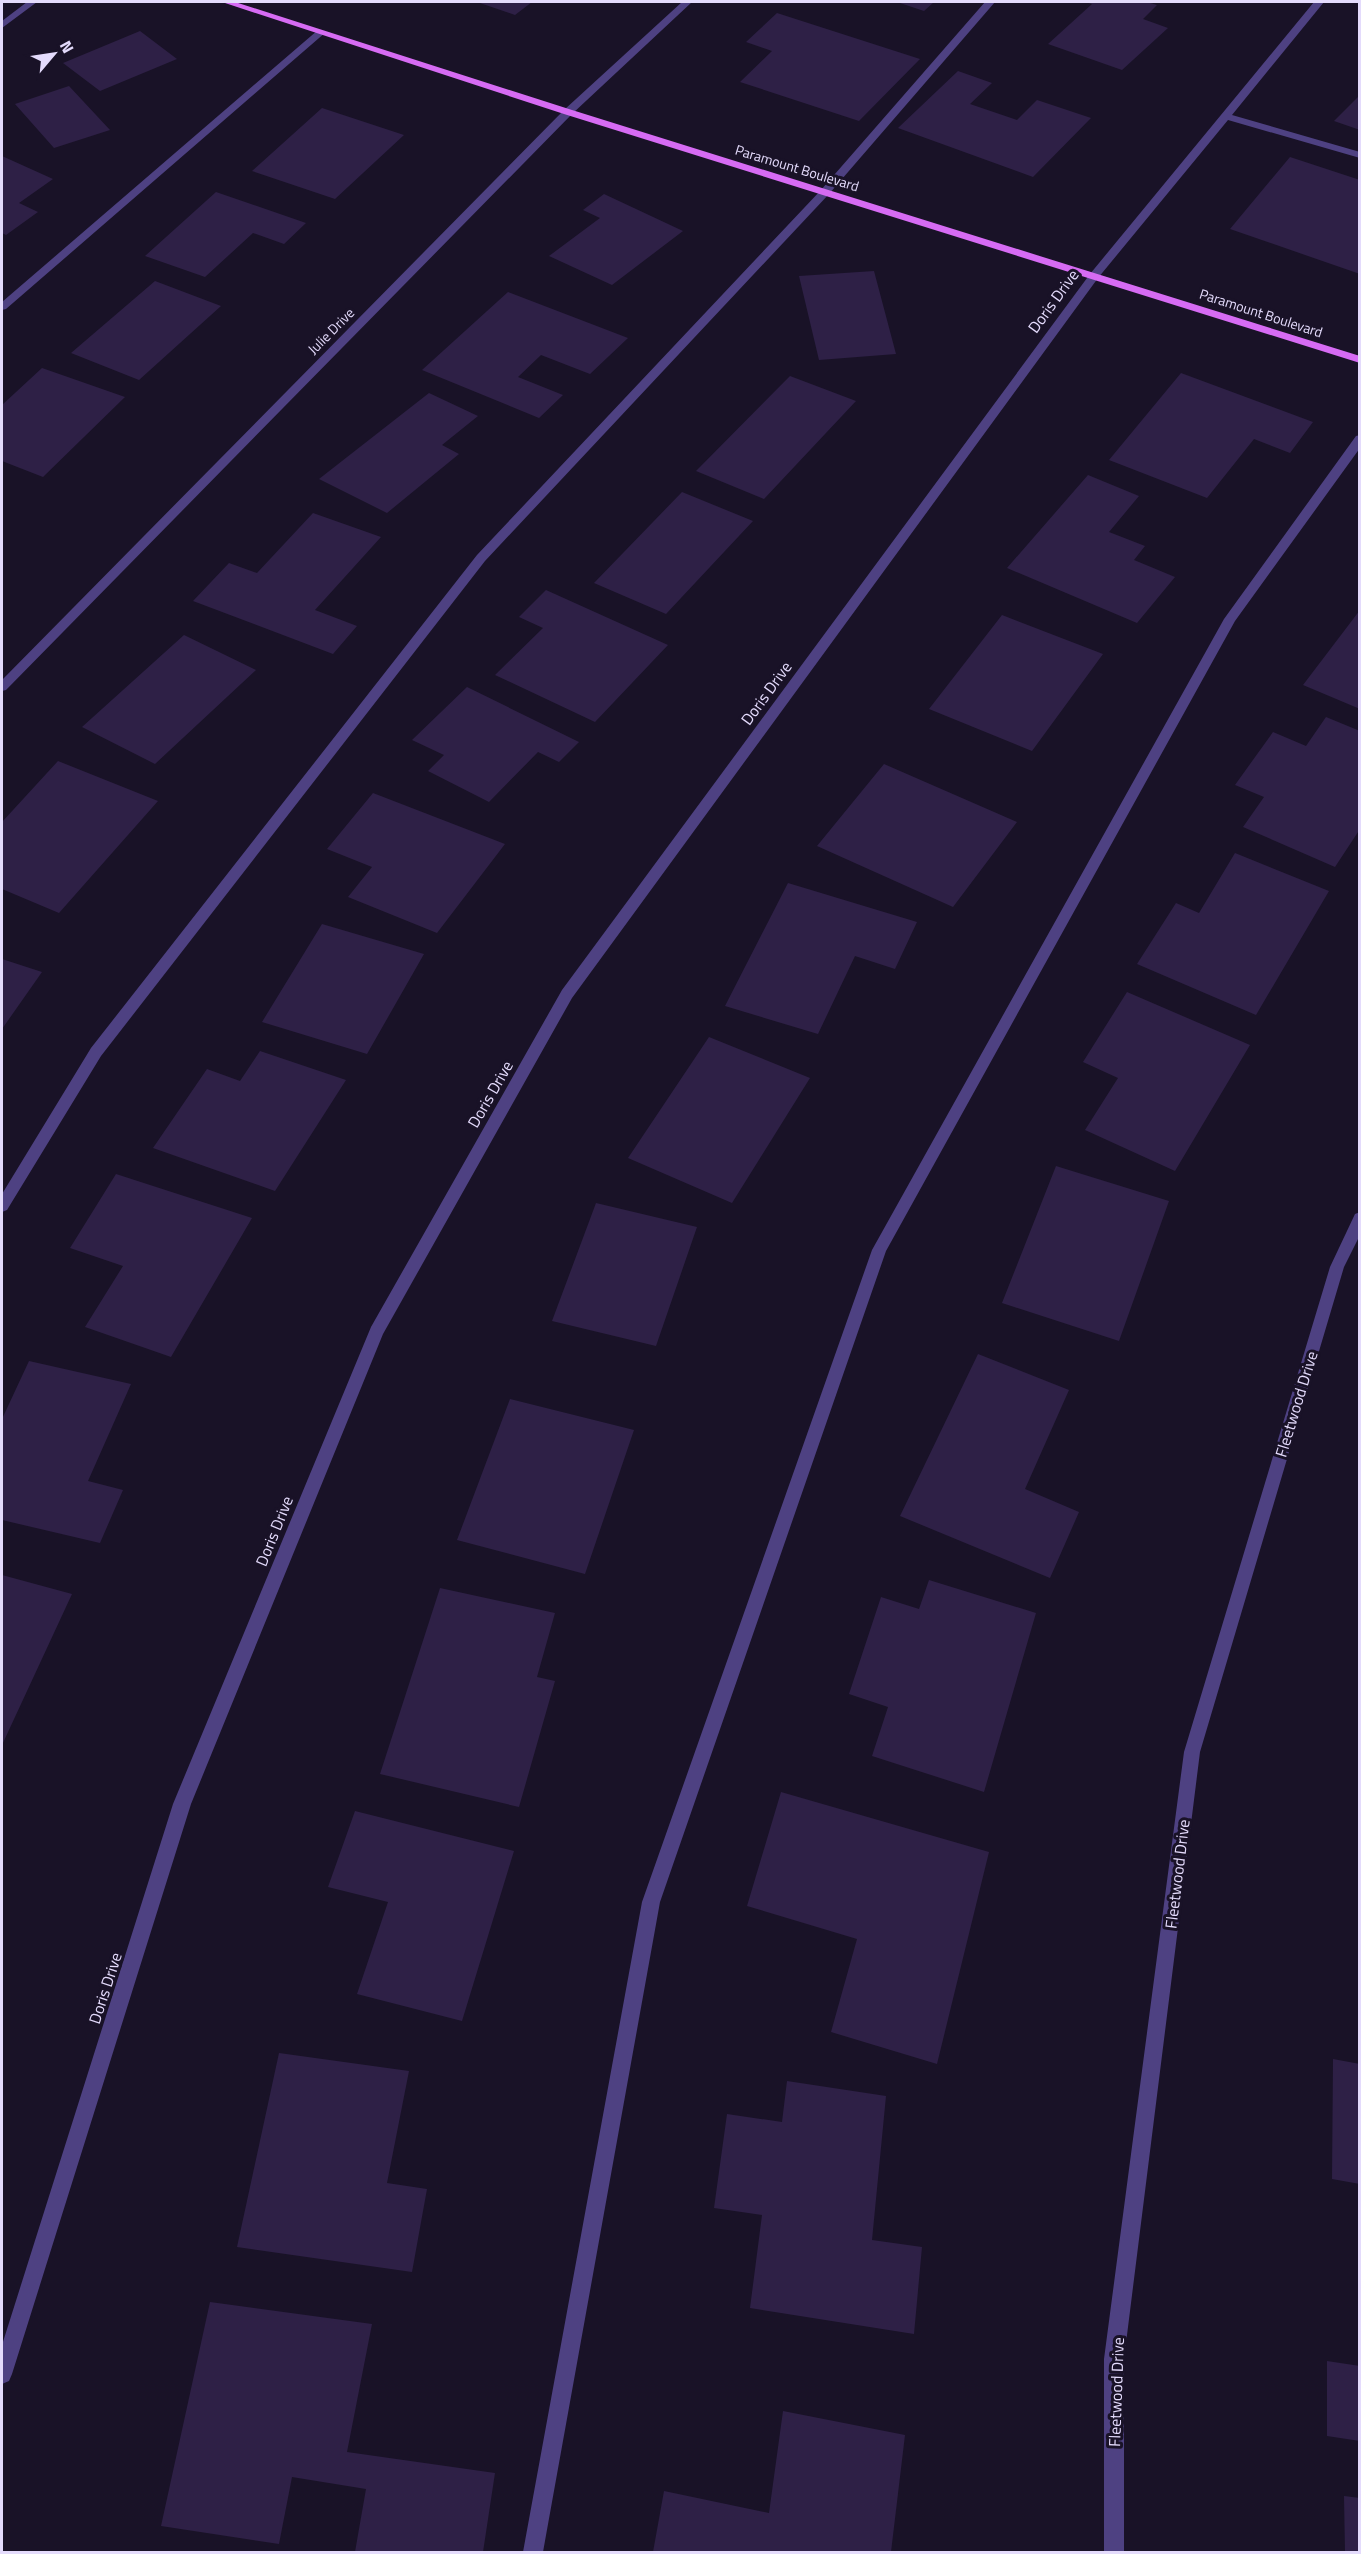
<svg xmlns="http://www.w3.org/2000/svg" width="1361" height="2554" viewBox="0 0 1361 2554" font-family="'Titillium Web',sans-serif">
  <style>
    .building { fill: #2e2046 }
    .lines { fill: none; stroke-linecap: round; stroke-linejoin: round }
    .minor { fill: #4e4182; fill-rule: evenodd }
    .major { fill: #d66bf3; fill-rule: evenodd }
    .labels { text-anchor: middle; stroke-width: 6; stroke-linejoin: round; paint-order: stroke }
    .far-street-label { font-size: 14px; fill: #e4dbfc; stroke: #191227 }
    .street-label { font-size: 16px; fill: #e4dbfc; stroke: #191227 }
  </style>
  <rect width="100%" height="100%" fill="#191227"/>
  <!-- building -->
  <path class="building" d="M477 2H532L515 15Z
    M897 2H934L924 11Z
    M1085 2H1147L1157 5 1143 19 1168 28 1122 70 1048 44 1092 4Z
    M777 13 920 59 859 121 740 82 772 51 746 42Z
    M140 31 177 59 100 91 63 63Z
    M958 71 992 83 970 104 1017 120 1037 100 1091 118 1033 177 898 128Z
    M69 86 110 130 54 148 15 104Z
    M1360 95V130L1334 121Z
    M322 108 404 135 335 199 252 171Z
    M2 156 53 179 19 203 38 212 6 235 2 233Z
    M1290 157 1360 180V274L1230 229Z
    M216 192 306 223 284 244 253 233 205 277 145 256Z
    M604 194 683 231 612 285 549 256 600 218 583 210Z
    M874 271 896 354 819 360 799 276Z
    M155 281 221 306 139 380 71 353Z
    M508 292 628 338 590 374 541 355 518 377 563 395 539 418 422 370Z
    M42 368 125 397 43 477 2 461V405Z
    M1181 373 1313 422 1290 453 1254 439 1207 498 1109 460Z
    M790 376 856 401 764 499 696 471Z
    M429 393 478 416 442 445 459 454 387 513 319 479Z
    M1088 475 1139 496 1109 532 1145 546 1134 560 1175 577 1137 623 1007 568Z
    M682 492 753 521 666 614 594 583Z
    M313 513 381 537 315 610 357 626 333 654 193 601 229 563 257 573Z
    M546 590 668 645 595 722 495 675 543 628 519 617Z
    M1360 610V709L1303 685Z
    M1002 615 1103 654 1032 751 929 709Z
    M184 635 256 670 155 764 82 727Z
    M467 687 579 742 559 762 538 752 489 802 428 771 444 755 412 740Z
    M1326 717 1360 731V829L1335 867 1243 827 1264 797 1235 785 1273 732 1306 746Z
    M58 761 158 801 59 913 2 889V822Z
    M884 764 1017 822 953 907 817 846Z
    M373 793 505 844 437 933 348 897 372 867 327 849Z
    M1235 853 1329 891 1256 1015 1137 964 1176 903 1199 913Z
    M788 883 917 922 895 969 855 956 818 1034 725 1006Z
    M322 924 424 954 367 1054 262 1022Z
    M2 959 42 972 2 1029Z
    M1127 992 1250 1045 1175 1171 1085 1130 1118 1078 1083 1062Z
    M709 1037 810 1078 732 1203 628 1158Z
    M260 1051 346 1080 275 1191 153 1148 207 1069 240 1081Z
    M1056 1166 1169 1201 1119 1341 1002 1303Z
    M116 1174 252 1218 171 1357 85 1327 123 1266 70 1248Z
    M596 1203 697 1227 656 1346 552 1321Z
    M978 1354 1069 1390 1025 1489 1079 1512 1050 1578 900 1516Z
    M29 1361 131 1384 88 1481 123 1490 100 1543 2 1520V1419Z
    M510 1399 634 1430 585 1574 457 1540Z
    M2 1575 72 1594 2 1745Z
    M929 1580 1036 1613 984 1792 872 1756 888 1707 849 1694 881 1597 919 1609Z
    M440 1588 555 1613 537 1677 555 1681 519 1807 380 1774Z
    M781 1792 989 1852 937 2064 831 2032 857 1939 747 1906Z
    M355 1811 514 1851 462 2021 357 1994 388 1902 328 1887Z
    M279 2053 409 2071 387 2183 427 2189 412 2272 237 2247Z
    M1333 2059 1360 2064V2184L1332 2179Z
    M787 2081 886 2096 872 2240 922 2247 914 2334 750 2308 762 2215 714 2208 727 2114 782 2122Z
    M210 2302 372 2324 347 2452 495 2473 483 2552H355L366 2489 292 2477 279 2544 161 2526Z
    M1327 2361 1360 2366V2441L1327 2436Z
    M783 2411 905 2435 891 2552H653L664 2491 769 2513Z
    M1344 2496 1360 2498V2552H1345Z"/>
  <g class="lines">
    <!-- minor -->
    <path class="minor" d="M27 2H37L2 28V21Z
      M682 2H692L572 114 6 690 2 691V680L564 110Z
      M985 2H995L829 194 485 561 101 1056 7 1210 2 1212V1194L91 1048 477 555 821 190Z
      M1314 2H1324L1232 115 1360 152V158L1228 120 1098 278 572 998 383 1334 191 1804 12 2374 9 2381 2 2384V2345L173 1804 371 1327 562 990 1090 274Z
      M318 30 326 32 6 309 2 310V302Z
      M1360 435V448L1235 621 886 1251 660 1902 543 2552H523L642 1902 872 1250 1224 619 1356 436Z
      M1360 1212V1235L1344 1267 1200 1752 1124 2359V2552H1104V2359L1184 1752 1330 1267 1355 1214Z"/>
    <!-- major -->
    <path class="major" d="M222 2H235L572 110 1360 356V363L564 114Z"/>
  </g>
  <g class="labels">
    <!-- far-street labels -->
    <g class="far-street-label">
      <text transform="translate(797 168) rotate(17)" y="5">Paramount Boulevard</text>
      <text transform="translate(1261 313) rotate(18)" y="5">Paramount Boulevard</text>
      <text transform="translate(331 331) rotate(-45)" y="5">Julie Drive</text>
    </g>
    <!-- street labels -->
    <g class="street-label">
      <text transform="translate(1053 301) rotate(-54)" y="6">Doris Drive</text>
      <text transform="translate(766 693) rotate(-54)" y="6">Doris Drive</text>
      <text transform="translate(490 1094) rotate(-60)" y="6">Doris Drive</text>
      <text transform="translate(1296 1404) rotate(-73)" y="6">Fleetwood Drive</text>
      <text transform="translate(274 1531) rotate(-68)" y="6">Doris Drive</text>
      <text transform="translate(1177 1874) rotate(-83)" y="6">Fleetwood Drive</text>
      <text transform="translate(105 1988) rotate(-72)" y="6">Doris Drive</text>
      <text transform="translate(1116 2392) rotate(-88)" y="6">Fleetwood Drive</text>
    </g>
  </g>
  <!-- border -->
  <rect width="1361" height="2554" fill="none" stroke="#e4dbfc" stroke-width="6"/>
  <!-- north arrow -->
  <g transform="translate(54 54) rotate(61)" stroke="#191227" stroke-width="4.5" paint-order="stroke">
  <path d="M0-4.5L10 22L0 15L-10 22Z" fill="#e4dbfc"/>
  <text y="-9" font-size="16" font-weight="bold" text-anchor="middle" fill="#e4dbfc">N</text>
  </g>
</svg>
